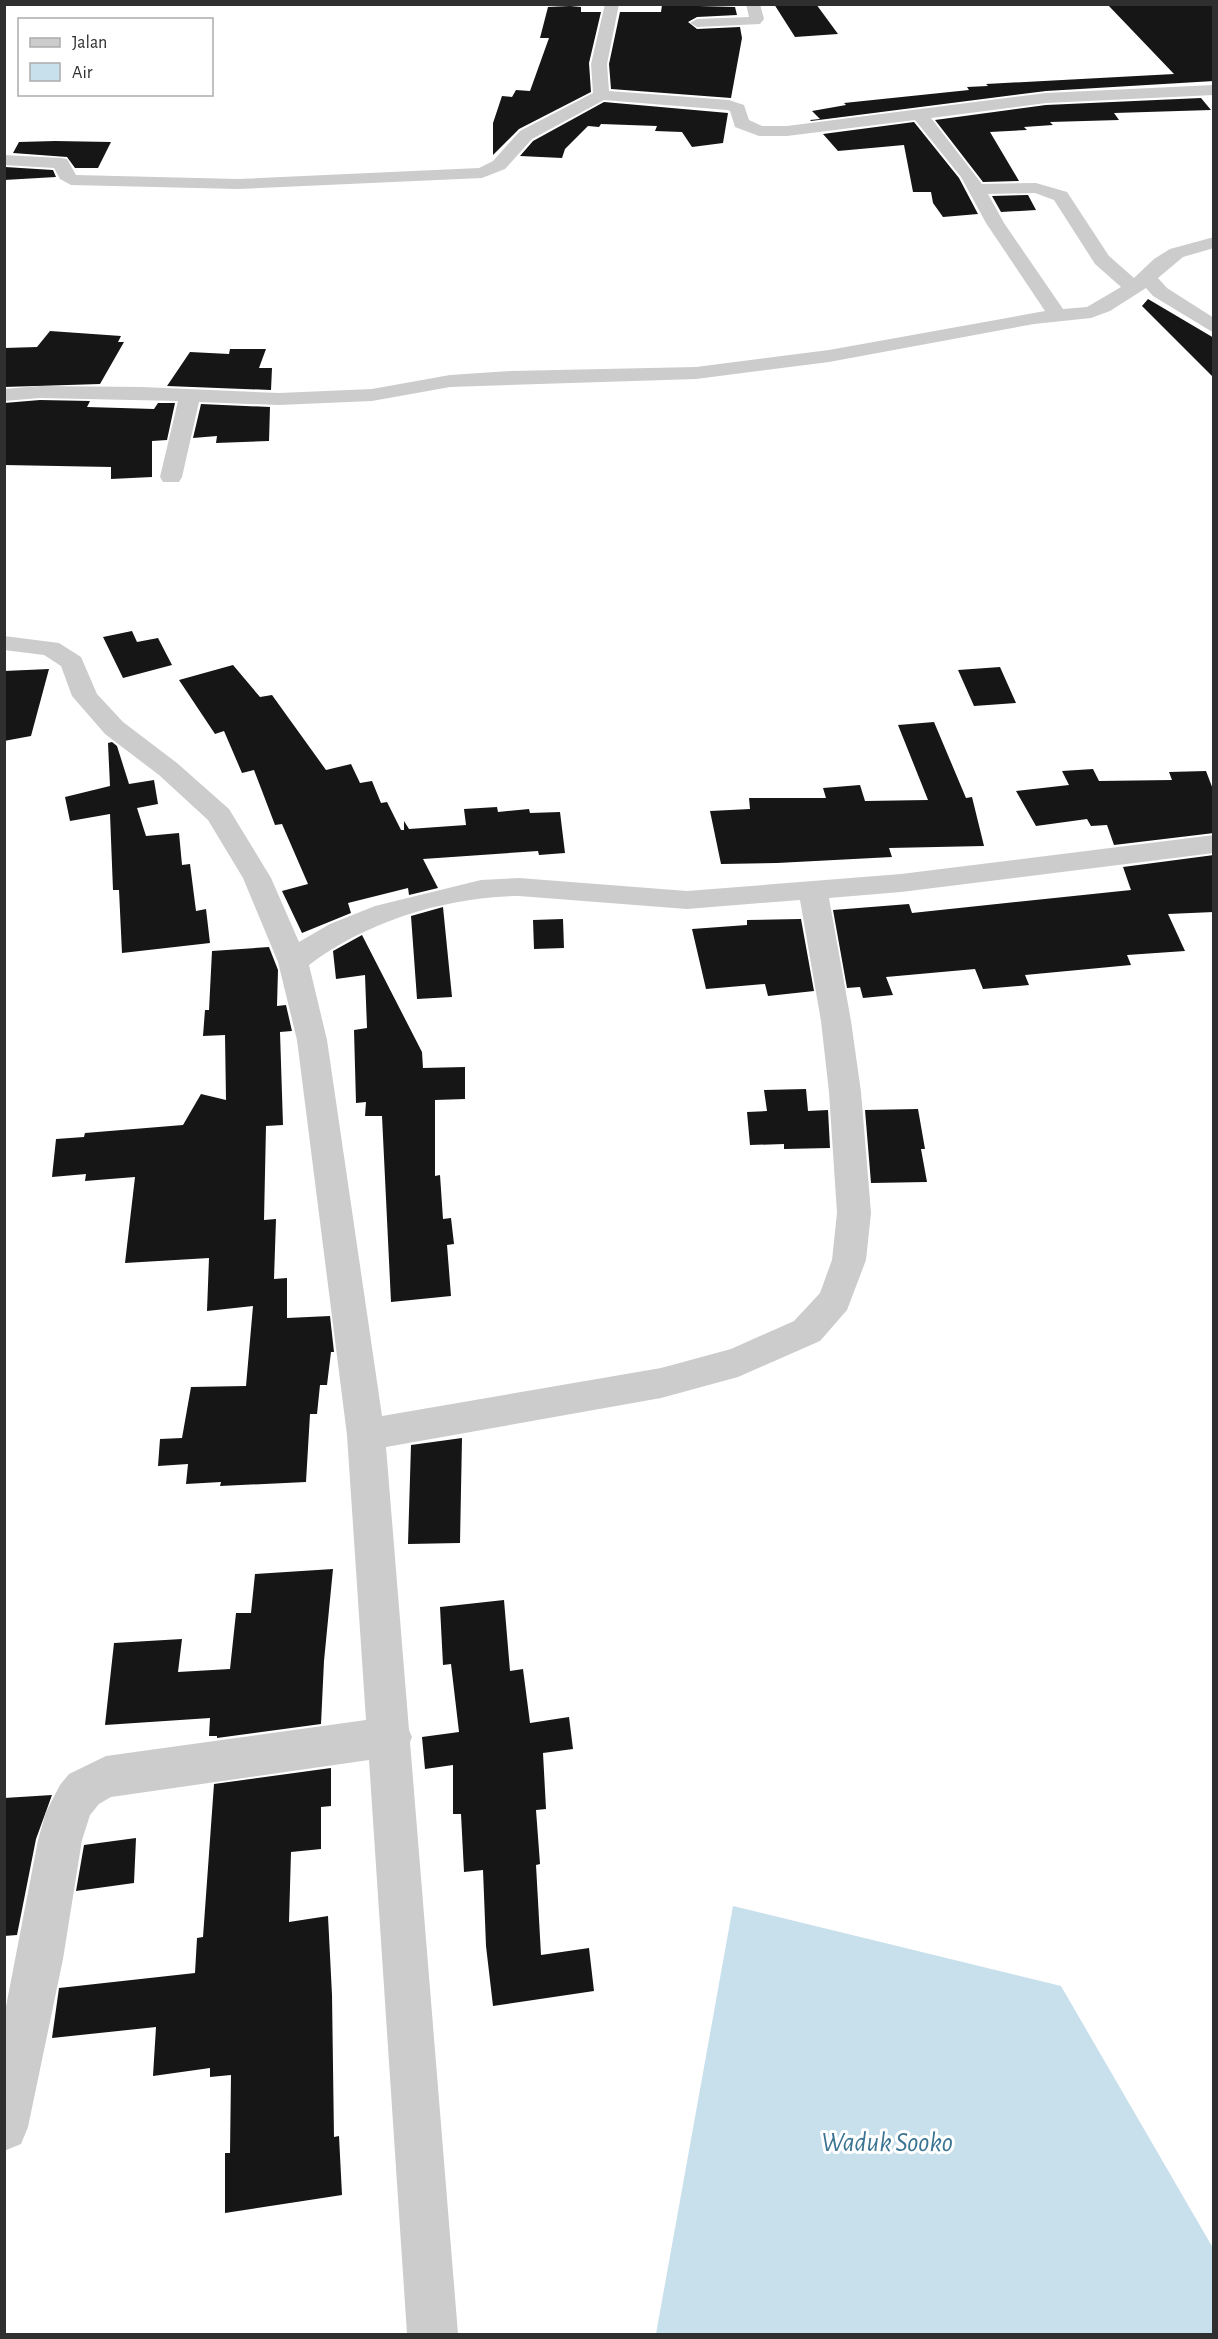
<svg xmlns="http://www.w3.org/2000/svg" width="1218" height="2339" viewBox="0 0 1218 2339" font-family="'Alegreya Sans',sans-serif">
  <style>
    .water { fill: #c8dfec }
    .building { fill: #161616 }
    .lines { fill: none; stroke-linecap: round; stroke-linejoin: round }
    .minor { fill: #ccc; fill-rule: evenodd }
    .labels { text-anchor: middle; stroke-width: 6; stroke-linejoin: round; paint-order: stroke }
    .near-water-label { font-size: 27px; font-style: italic; fill: #3b7392; stroke: #fff }
  </style>
  <rect width="100%" height="100%" fill="#fff"/>
  <!-- water -->
  <path class="water" d="M733 1906 1061 1986 1213 2248V2334H656Z"/>
  <!-- building -->
  <path class="building" d="M774 4H816L838 34 795 37Z
    M1107 4H1214V81L1046 91 811 121 810 120 820 119 812 111 846 105 844 103 969 90 967 87 988 86 986 84 1174 74Z
    M662 5 735 7 737 15 697 17 688 22 697 29 740 27 742 38 731 98 611 89 609 64 620 12H661Z
    M548 7 570 6 581 7V12H601L589 63 591 92 519 129 493 155V123L502 96 512 97 516 90 530 91 549 38H540Z
    M1201 98 1211 110 1114 113 1119 120 1050 122 1053 125 1024 127 1027 130 990 132 1019 181 983 182 935 120 1046 105Z
    M604 102 728 113 723 143 692 147 682 132 655 131 657 126 601 124 599 127 588 126 565 149 562 158 520 156 533 141Z
    M914 122 959 178 978 214 943 217 933 203 931 192H913L904 145 838 151 823 134Z
    M19 142 55 141 111 142 98 168H75L67 157 13 153Z
    M5 167 53 170 56 177 4 180Z
    M1028 195 1036 210 1001 212 992 196Z
    M1148 299 1214 338V378L1142 306Z
    M50 331 121 336 118 342H124L100 384 4 387V348L37 347Z
    M230 349H266L259 368H272L271 390 167 386 190 352 229 354Z
    M40 400 90 401 87 407 154 409 158 403H175L167 440 152 441V477L111 479V467L4 465V403Z
    M201 404 270 407 269 441 216 443 217 436 193 438Z
    M132 631 137 642 158 638 172 665 123 678 103 637Z
    M233 665 260 697 272 695 326 770 351 764 360 783 372 781 381 803 387 802 401 830H404V821L409 829 466 825 464 809 497 807 498 812 529 809 530 813 560 812 565 853 539 855 538 851 423 859 438 888 409 895 408 888 348 903 351 913 302 933 282 891 308 884 282 824 275 825 254 770 242 773 224 731 215 734 179 680Z
    M1000 667 1016 703 974 706 958 670Z
    M49 669 31 736 4 741V671Z
    M934 722 966 798 972 797 984 846 889 848 892 857 777 863 721 864 710 811 750 809 749 798H826L823 788 860 785 865 801 928 800 898 725Z
    M112 742 117 746 129 784 154 780 158 804 137 808 146 836 179 833 182 865 190 864 196 911 206 909 210 943 122 953 119 890H113L110 814 70 821 65 797 110 786 108 743Z
    M1093 769 1099 781 1172 780 1169 772 1206 771 1214 792V833L1114 845 1107 825 1091 826 1087 819 1036 826 1016 791 1069 785 1062 771Z
    M1214 855V912L1168 914 1185 951 1127 955 1131 965 1025 975 1029 985 983 989 975 969 886 977 893 995 863 998 860 987 847 988 833 910 909 904 912 913 1131 890 1123 867Z
    M443 907 452 997 417 999 411 916Z
    M563 919 564 948 534 949 533 920Z
    M801 919 814 991 768 996 765 984 706 989 692 929 747 925V920Z
    M362 935 422 1052 423 1068 465 1067V1099L435 1100V1176L440 1175 443 1219 451 1218 454 1244 447 1245 451 1296 391 1302 382 1116H365L366 1102 356 1103 354 1030 367 1028 365 975 336 979 333 951Z
    M269 947 278 970 277 1006 286 1005 292 1031 280 1032 283 1125 266 1126 264 1220 276 1219 274 1279 287 1278V1318L330 1316 334 1352H331L327 1385H320L317 1414H310L306 1482 220 1486 221 1482 186 1484 188 1464 158 1466 160 1439 182 1438 191 1387 246 1386 253 1306 207 1311 209 1258 125 1263 135 1177 85 1181 86 1174 52 1177 56 1139 84 1137 85 1133 183 1125 201 1094 226 1100 225 1035 203 1036 205 1010H209L212 951Z
    M806 1089 808 1111 828 1110 830 1148 784 1149V1144L750 1145 747 1112 767 1111 764 1090Z
    M918 1109 925 1149H921L927 1182 871 1183 865 1110Z
    M462 1438 460 1543 408 1544 411 1445Z
    M333 1569 324 1661 321 1724 217 1738V1736H209L210 1718 105 1725 114 1643 182 1639 178 1672 230 1669 236 1613H251L255 1574Z
    M504 1600 510 1671 523 1669 530 1723 569 1717 573 1749 543 1753 546 1809 536 1810 540 1864 536 1865 541 1955 589 1948 594 1991 493 2006 486 1946 483 1870 464 1872 461 1814H453V1765L425 1769 422 1737 459 1732 451 1664 443 1665 440 1607Z
    M331 1768V1806L321 1807V1849L291 1852 289 1922 328 1916 332 1995 334 2137 339 2136 342 2195 225 2213V2153H230L231 2075 210 2077V2068L153 2076 156 2027 52 2038 59 1988 195 1973 197 1938 203 1937 214 1784Z
    M52 1795 36 1839 17 1935 4 1936V1798Z
    M136 1838 134 1883 76 1891 84 1845Z"/>
  <g class="lines">
    <!-- minor -->
    <path class="minor" d="M605 4H619L607 64 609 91 729 100 744 105 749 120 762 126H787L1046 93 1214 85V95L1046 103 931 118 982 184 1036 183 1067 192 1109 256 1134 278 1154 259 1170 249 1214 237V248L1183 257 1158 278 1167 288 1214 318V333L1153 296 1146 288 1110 311 1091 318 1034 324 829 362 696 379 450 387 372 401 279 405 199 402 182 477 179 482H163L160 477 178 401 40 398 4 401V389L40 386 142 387 279 393 372 389 450 375 511 371 696 367 829 350 1045 311 986 223 961 177 915 120 787 136H759L735 127 730 111 727 110 604 100 532 139 505 169 482 178 238 189 71 185 60 179 54 168 4 165V155L61 158 67 159 76 175 238 179 479 168 493 161 520 131 593 93 591 64ZM1035 193 1054 200 1095 264 1121 287 1087 307 1063 309 1004 223 988 194Z
      M746 4H760L764 19 760 24 697 27 690 23 697 19 749 17Z
      M4 636 59 643 81 657 97 694 123 722 177 763 229 809 271 878 299 942 330 924 375 906 481 880 519 878 687 891 901 874 1214 835V853L901 892 829 898 851 1021 861 1092 871 1213 866 1260 847 1310 820 1341 738 1377 661 1398 386 1447 409 1730 412 1737 410 1742 458 2334H407L369 1760 111 1797 99 1804 90 1815 82 1840 63 1959 28 2127 21 2144 4 2151V2017L38 1840 46 1812 60 1785 69 1774 106 1756 366 1720 347 1435 297 1040 278 962 243 878 208 820 159 775 105 734 72 696 61 666 44 655 4 650ZM519 896 687 909 800 900 821 1021 829 1092 837 1213 832 1260 820 1293 794 1321 731 1349 661 1368 382 1416 327 1040 309 965C367 921 446 897 519 896Z"/>
  </g>
  <g class="labels">
    <!-- near-water labels -->
    <g class="near-water-label">
      <text x="887" y="2151">Waduk Sooko</text>
    </g>
  </g>
  <!-- border -->
  <rect width="1218" height="2339" fill="none" stroke="#2f2f2f" stroke-width="12"/>
  <!-- legend -->
  <rect x="18" y="18" width="195" height="78" fill="#ffffff" stroke="#acacac" stroke-width="1.5"/>
  <rect x="30" y="38" width="30" height="9" fill="#cccccc" stroke="#acacac" stroke-width="1.5"/>
  <text x="72" y="48" font-size="18" fill="#2f2f2f">Jalan</text>
  <rect x="30" y="63" width="30" height="18" fill="#c8dfec" stroke="#acacac" stroke-width="1.5"/>
  <text x="72" y="78" font-size="18" fill="#2f2f2f">Air</text>
</svg>
